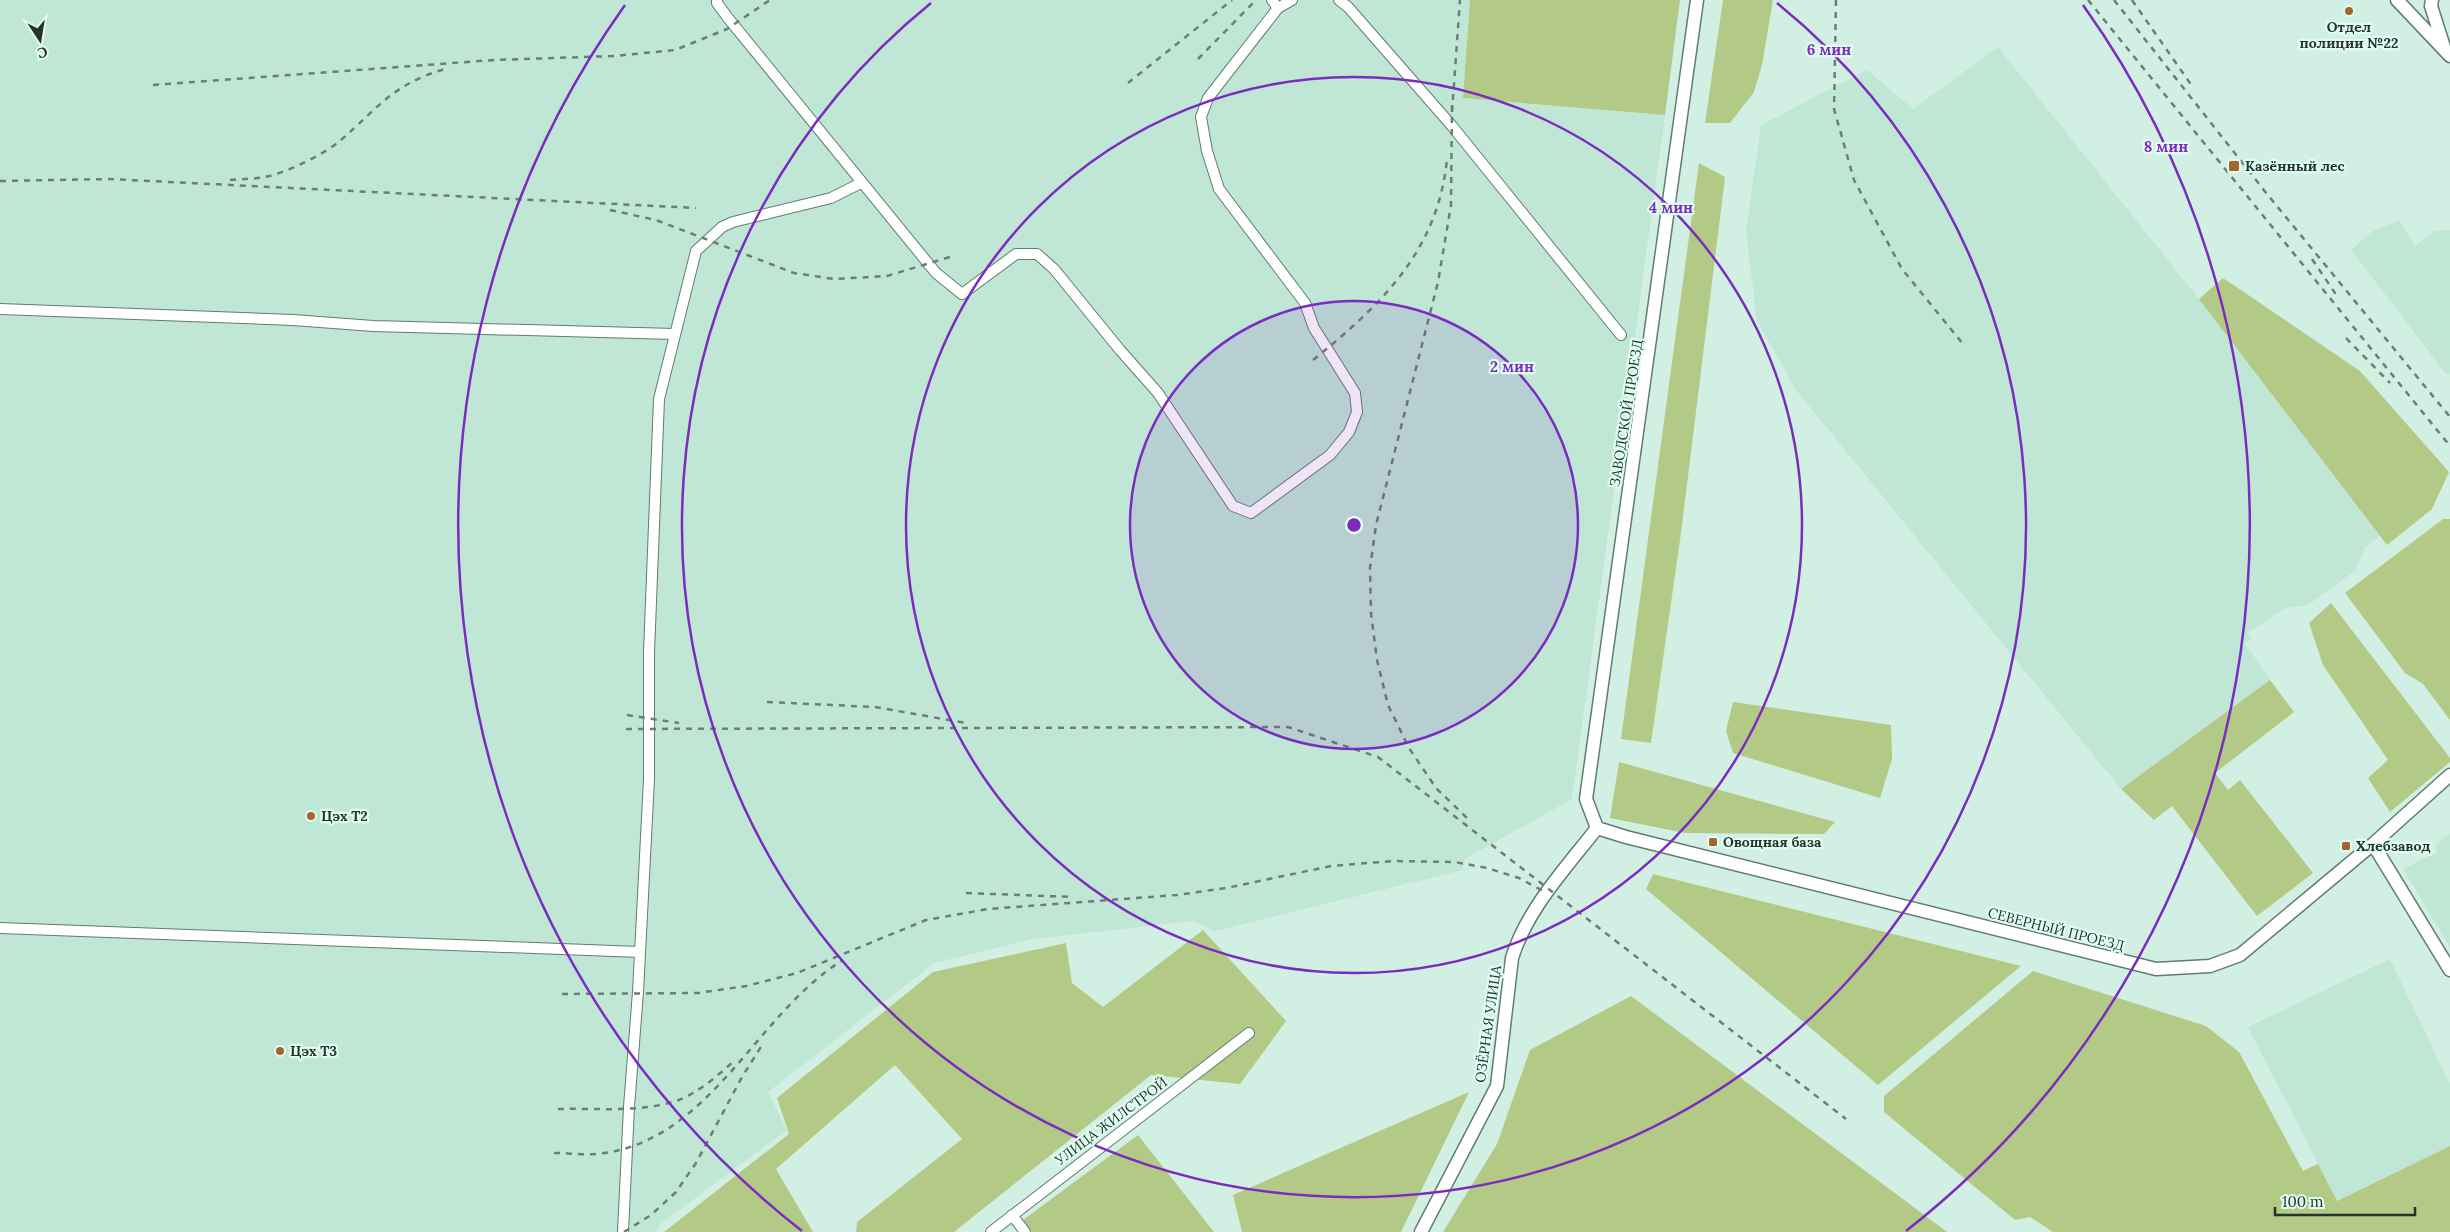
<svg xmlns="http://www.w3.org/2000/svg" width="2450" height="1232" viewBox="0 0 2450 1232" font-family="Lora,serif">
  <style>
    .built { fill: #c0e6d6 }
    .green { fill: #b2ca86 }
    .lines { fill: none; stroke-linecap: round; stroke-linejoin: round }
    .minor-casing { stroke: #617c71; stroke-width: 12 }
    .tertiary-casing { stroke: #617c71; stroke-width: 15 }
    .minor { stroke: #fff; stroke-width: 10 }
    .tertiary { stroke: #fff; stroke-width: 12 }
    .rail { stroke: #6c7e76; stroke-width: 2.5; stroke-dasharray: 6 6; stroke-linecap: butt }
    .ring { fill: none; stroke: #7b2cbf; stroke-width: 2.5 }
    .poi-dot { fill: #a6652f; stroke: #dffdf0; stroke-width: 2 }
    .labels { text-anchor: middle; stroke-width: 4.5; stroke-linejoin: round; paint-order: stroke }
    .poi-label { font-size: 14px; font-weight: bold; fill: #27322d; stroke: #dffdf0; text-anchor: start }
    .street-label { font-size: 14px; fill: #27322d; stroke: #dffdf0 }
    .centre { fill: #7b2cbf; stroke: #dffdf0; stroke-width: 2.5 }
    .ring-label { font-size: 15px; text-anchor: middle; font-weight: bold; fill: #7b2cbf; stroke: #dffdf0; stroke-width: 4.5; stroke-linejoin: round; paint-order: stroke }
  </style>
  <rect width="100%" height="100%" fill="#d2efe3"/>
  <!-- built -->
  <path class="built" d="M0 0H1470L1463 98 1665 115 1572 799 1465 859 1463 870 1215 931 1192 921 1033 939 934 963 768 1092 787 1130 658 1226 657 1232H0Z
    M1998 47 2199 299 2380 536 2365 547 2356 570 2308 605 2285 608 2248 633 2251 639 2245 643 2270 680 2121 789 1796 390 1757 321 1746 231 1761 125 1867 70 1913 109Z
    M2399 221 2415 246 2435 231 2450 230V373L2447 375 2351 250 2371 232Z
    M2450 834V947L2403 869 2437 852 2435 845Z
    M2390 959 2450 1084V1146L2337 1201 2248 1027Z"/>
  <!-- green -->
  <path class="green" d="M1470 0H1680L1665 115 1463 98Z
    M1723 0H1773L1762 65 1754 92 1730 123H1705Z
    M1699 163 1725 177 1681 533 1651 743 1621 739Z
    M2223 278 2360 371 2449 472 2432 509 2387 545 2199 299Z
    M2443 519H2450V720L2423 684 2405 673 2345 593Z
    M2331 603 2450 758V762L2390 812 2368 778 2388 760 2323 665 2309 623Z
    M2270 680 2294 712 2215 773 2228 790 2240 780 2313 873 2257 916 2172 806 2154 820 2121 789Z
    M1733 702 1891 725 1892 759 1880 798 1733 753 1726 731Z
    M1619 762 1835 822 1824 834 1685 833 1610 818Z
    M1653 874 2021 966 1878 1085 1646 889Z
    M1203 930 1286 1021 1240 1084 1151 1075 954 1232H856L857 1222 962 1139 895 1065 776 1169 813 1232H664L789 1134 777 1098 933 972 1066 943 1072 983 1103 1007Z
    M2033 971 2206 1026 2239 1052 2303 1171 2318 1164 2337 1201 2450 1146V1232H2053L2030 1217 2015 1220 1884 1112V1096Z
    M1631 996 1947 1232H1443L1497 1144 1530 1050Z
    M1469 1092 1401 1232H1242L1233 1195Z
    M1138 1135 1214 1232H1032L1023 1220Z"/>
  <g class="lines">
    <!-- minor casing -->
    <g class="minor-casing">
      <path id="minor" d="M717 0V3L728 18 936 273 962 294 1016 254H1037L1054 269 1120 350 1158 393 1233 506 1251 513 1330 455 1349 432 1357 412 1355 393 1314 328 1305 303 1219 189 1207 151 1201 117 1208 98 1278 8 1292 0
        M1272 0 1278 8
        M1339 0 1348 7 1452 126 1621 335
        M0 309 293 320 373 326 675 334
        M0 928 640 952
        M1012 1215 1025 1232
        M623 1232 629 1107 638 992 649 779V652L659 399 696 251 722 227 733 222 831 198 861 183
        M991 1232 1249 1033"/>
    </g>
    <!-- tertiary casing -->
    <g class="tertiary-casing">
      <path id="tertiary" d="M2397 0 2450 56
        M2432 0 2431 6 2444 47
        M1597 828 1626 837 2156 969 2210 966 2240 955 2373 844 2450 775
        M1597 828 1586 799C1622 532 1662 266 1697 0
        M2373 844 2450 970
        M1421 1232 1497 1086 1512 958C1527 909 1566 868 1597 828"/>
    </g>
    <!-- minor -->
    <use href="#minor" class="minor"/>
    <!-- tertiary -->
    <use href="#tertiary" class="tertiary"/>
    <!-- rail -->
    <path class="rail" d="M1836 0 1834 109 1854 180 1902 269 1963 344
      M2088 0 2450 446
      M2114 0 2267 194 2450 417
      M2132 0 2192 86
      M1198 59 1256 0
      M1128 83 1232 0
      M153 85 494 60 614 56 675 50 727 29 770 0
      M1452 105 1451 205 1438 282 1376 525 1370 568 1371 613 1377 660 1388 705 1409 748 1436 788 1467 818
      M1452 112 1460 0
      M230 180C242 179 254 179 265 177 286 173 325 154 341 140 379 107 393 84 445 69
      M0 181 109 179 696 208
      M610 210 656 220 794 273 834 279 887 276 953 256
      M2312 259 2337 296
      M2346 338 2390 383
      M1313 360C1381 305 1438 251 1447 159
      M767 702 875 707 966 723
      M627 715 679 723
      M626 729 1288 727 1378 757 1846 1119
      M966 893 1073 897
      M562 994 698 993 746 986 797 973 926 920 988 909 1177 895 1226 888 1331 866 1393 861 1455 862 1487 868 1519 878 1543 891
      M558 1109C597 1108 642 1113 679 1100 699 1092 717 1076 733 1062
      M554 1153C568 1153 582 1155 596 1154 710 1144 755 1014 843 960
      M624 1232 651 1215 676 1192 696 1163 742 1077 764 1042"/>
  </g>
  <!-- distance rings -->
  <circle cx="1354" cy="525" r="224" fill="#7b2cbf" fill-opacity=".12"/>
  <g class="ring">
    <circle cx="1354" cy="525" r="224"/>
    <circle cx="1354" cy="525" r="448"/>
    <path d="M1777 3A672 672 0 1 1 931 3"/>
    <path d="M802 1231A896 896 0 0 1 625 5M2083 5A896 896 0 0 1 1906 1231"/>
  </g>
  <!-- markers -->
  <g class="poi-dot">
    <circle cx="2349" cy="11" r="5"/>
    <rect x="2228" y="160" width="12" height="12" rx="2.5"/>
    <circle cx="311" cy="816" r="5"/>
    <rect x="1708" y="837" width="10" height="10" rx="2.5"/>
    <rect x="2341" y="841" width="10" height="10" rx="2.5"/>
    <circle cx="280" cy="1051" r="5"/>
  </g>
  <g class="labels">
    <!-- poi labels -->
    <g class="poi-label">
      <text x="2349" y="32" text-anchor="middle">Отдел<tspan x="2349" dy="16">полиции №22</tspan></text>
      <text x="2245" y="171">Казённый лес</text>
      <text x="321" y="821">Цэх Т2</text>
      <text x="1723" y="847">Овощная база</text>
      <text x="2356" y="851">Хлебзавод</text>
      <text x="290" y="1056">Цэх Т3</text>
    </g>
    <!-- street labels -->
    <g class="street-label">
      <text transform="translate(1626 413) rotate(-81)" y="5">ЗАВОДСКОЙ ПРОЕЗД</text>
      <text transform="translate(2056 929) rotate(14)" y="5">СЕВЕРНЫЙ ПРОЕЗД</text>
      <text transform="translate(1488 1024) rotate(-82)" y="5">ОЗЁРНАЯ УЛИЦА</text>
      <text transform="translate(1111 1121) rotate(-37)" y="5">УЛИЦА ЖИЛСТРОЙ</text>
    </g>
  </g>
  <circle cx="1354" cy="525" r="8" class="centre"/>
  <g class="ring-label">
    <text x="1829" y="55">6 мин</text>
    <text x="2166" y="152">8 мин</text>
    <text x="1671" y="213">4 мин</text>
    <text x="1512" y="372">2 мин</text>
  </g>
  <!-- north arrow -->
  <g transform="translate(40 40) rotate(168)" stroke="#dffdf0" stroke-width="4" paint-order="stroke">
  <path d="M0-4L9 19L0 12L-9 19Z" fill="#27322d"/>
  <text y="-8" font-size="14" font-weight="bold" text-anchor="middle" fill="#27322d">С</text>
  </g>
  <!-- scale -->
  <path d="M2275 1207v8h140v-8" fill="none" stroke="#27322d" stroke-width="2.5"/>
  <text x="2282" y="1207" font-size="15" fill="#27322d" stroke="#dffdf0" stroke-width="4" paint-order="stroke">100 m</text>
</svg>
